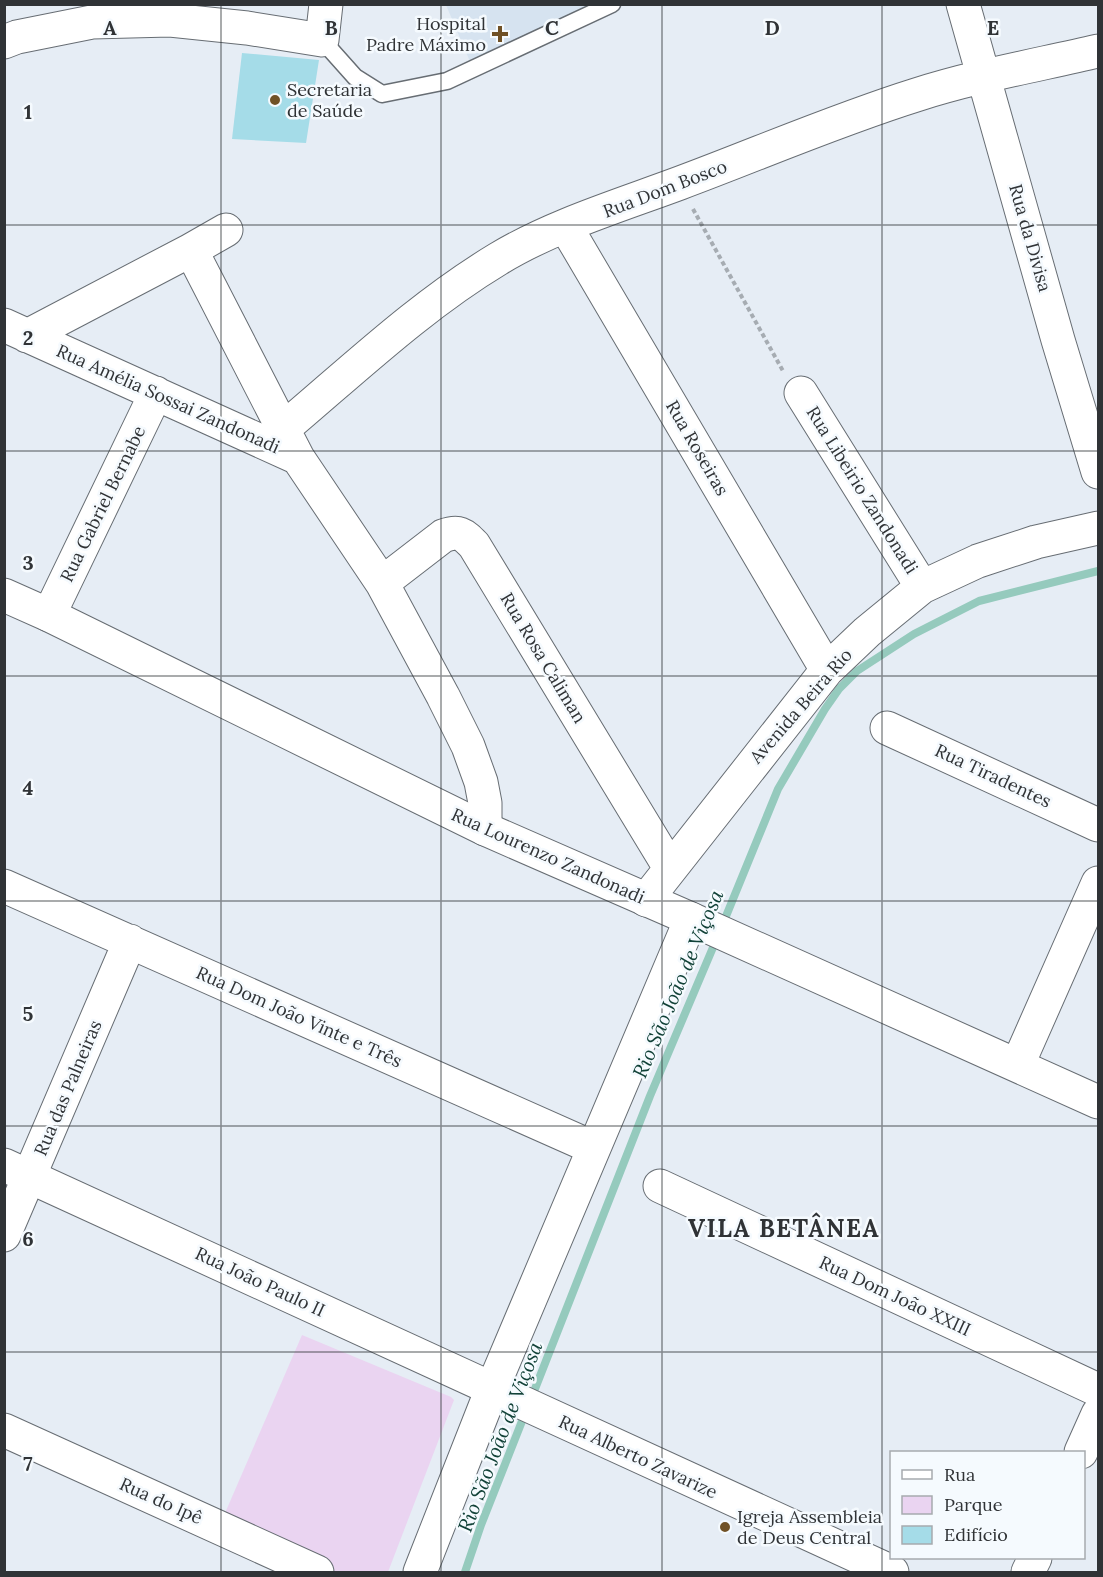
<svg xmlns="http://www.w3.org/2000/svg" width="1103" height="1577" viewBox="0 0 1103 1577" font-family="Lora,serif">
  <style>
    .built { fill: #d6e3f0 }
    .green { fill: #ead4f1 }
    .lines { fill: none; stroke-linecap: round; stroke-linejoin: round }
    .stream { stroke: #95cabd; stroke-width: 8 }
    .building { fill: #a5dce8 }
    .service-casing { stroke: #676d73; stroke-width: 19 }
    .minor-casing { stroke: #676d73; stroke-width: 35 }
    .tertiary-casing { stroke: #676d73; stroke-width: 35 }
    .path { stroke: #a6acb2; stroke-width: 4; stroke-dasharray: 4.5 3; stroke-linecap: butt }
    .service { stroke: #fff; stroke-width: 16 }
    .minor { stroke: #fff; stroke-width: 33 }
    .tertiary { stroke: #fff; stroke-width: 33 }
    .grid { fill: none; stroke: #303336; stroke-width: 1.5; stroke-opacity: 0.55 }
    .poi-dot { fill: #705126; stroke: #f5fafe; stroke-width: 2 }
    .labels { text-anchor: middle; stroke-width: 5; stroke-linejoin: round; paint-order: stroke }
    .poi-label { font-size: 18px; fill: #303336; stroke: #f5fafe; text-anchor: start }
    .street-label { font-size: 18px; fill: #303336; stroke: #f5fafe }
    .water-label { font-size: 20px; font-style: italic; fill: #124238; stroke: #f5fafe }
    .district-label { font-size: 24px; font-weight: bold; letter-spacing: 1.5px; fill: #303336; stroke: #f5fafe }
    .grid-label { font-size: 20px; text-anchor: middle; font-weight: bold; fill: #303336; stroke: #f5fafe; stroke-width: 5; stroke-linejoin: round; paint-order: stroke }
  </style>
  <rect width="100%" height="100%" fill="#e6edf5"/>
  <!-- built -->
  <path class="built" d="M446 5H613L471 64Z"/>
  <!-- green -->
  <path class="green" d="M302 1335 451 1397 454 1400 388 1572H334L222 1520Z"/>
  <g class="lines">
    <!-- stream -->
    <path class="stream" d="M722 926 778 789 825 709 839 689 857 671 914 634 979 601 1098 571
      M531 1399 650 1096 717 938
      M465 1572 481 1525 526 1411"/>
  </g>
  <!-- building -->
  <path class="building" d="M242 53 319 60 306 143 232 139Z"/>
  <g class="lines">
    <!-- service casing -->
    <g class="service-casing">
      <path id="service" d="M322 40 355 77 382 94 447 81 612 4"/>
    </g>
    <!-- minor casing -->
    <g class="minor-casing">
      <path id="minor" d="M963 4 1058 340 1098 472
        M4 42 17 37 92 22 170 20 247 28 322 40 326 4
        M566 227 827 670
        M226 230 191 250 298 458 382 583 443 696 468 746 481 782 485 803V829
        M4 325 298 458
        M27 336 191 250
        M801 393 922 587
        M283 429C353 370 420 306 498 259 552 226 621 205 680 183 758 154 836 120 916 95 975 76 1038 65 1098 51
        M382 583 443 536C459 530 463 534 474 545L670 868
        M49 615 156 393
        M887 728 1098 825
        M4 886 594 1148
        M646 900 827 670 867 632 922 587 978 561 1036 542 1098 528
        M1018 1064 1098 883
        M660 1186 1098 1390
        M4 1235 130 941
        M4 1430 317 1572
        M1081 1452 1098 1414
        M420 1572 492 1389 691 919
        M1028 1572 1035 1558"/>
    </g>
    <!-- tertiary casing -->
    <g class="tertiary-casing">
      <path id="tertiary" d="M4 595 49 615 485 829 691 919 1098 1102
        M4 1165 892 1572"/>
    </g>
    <!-- path -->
    <path class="path" d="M693 209 783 371"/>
    <!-- service -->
    <use href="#service" class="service"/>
    <!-- minor -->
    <use href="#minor" class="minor"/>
    <!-- tertiary -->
    <use href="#tertiary" class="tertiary"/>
  </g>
  <!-- grid -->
  <path class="grid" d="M221 4V1572M441 4V1572M662 4V1572M882 4V1572M4 225H1098M4 451H1098M4 676H1098M4 901H1098M4 1126H1098M4 1352H1098"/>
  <!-- markers -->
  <g class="poi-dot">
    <path d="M497 25h6v6h6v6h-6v6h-6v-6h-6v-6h6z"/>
    <circle cx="275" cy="100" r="6"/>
    <circle cx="725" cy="1527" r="6"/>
  </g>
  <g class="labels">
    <!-- poi labels -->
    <g class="poi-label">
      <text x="486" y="30" text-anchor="end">Hospital<tspan x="486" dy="21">Padre Máximo</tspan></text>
      <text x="287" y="96">Secretaria<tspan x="287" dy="21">de Saúde</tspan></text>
      <text x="737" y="1523">Igreja Assembleia<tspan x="737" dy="21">de Deus Central</tspan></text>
    </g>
    <!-- street labels -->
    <g class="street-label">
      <text transform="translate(665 189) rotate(-21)" y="6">Rua Dom Bosco</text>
      <text transform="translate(1030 238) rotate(74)" y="6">Rua da Divisa</text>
      <text transform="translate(168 399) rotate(24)" y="6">Rua Amélia Sossai Zandonadi</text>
      <text transform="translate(697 448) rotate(60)" y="6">Rua Roseiras</text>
      <text transform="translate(862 490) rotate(58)" y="6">Rua Libeirio Zandonadi</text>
      <text transform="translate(103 504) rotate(-64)" y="6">Rua Gabriel Bernabe</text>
      <text transform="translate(543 658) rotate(59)" y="6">Rua Rosa Caliman</text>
      <text transform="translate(801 706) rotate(-49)" y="6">Avenida Beira Rio</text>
      <text transform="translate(993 776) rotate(25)" y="6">Rua Tiradentes</text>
      <text transform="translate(548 856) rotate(24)" y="6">Rua Lourenzo Zandonadi</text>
      <text transform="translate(299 1017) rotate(24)" y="6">Rua Dom João Vinte e Três</text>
      <text transform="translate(68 1088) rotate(-67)" y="6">Rua das Palneiras</text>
      <text transform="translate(260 1282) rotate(25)" y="6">Rua João Paulo II</text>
      <text transform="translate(895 1296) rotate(25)" y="6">Rua Dom João XXIII</text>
      <text transform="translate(638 1457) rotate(25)" y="6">Rua Alberto Zavarize</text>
      <text transform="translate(161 1501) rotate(24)" y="6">Rua do Ipê</text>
    </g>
    <!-- water labels -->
    <g class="water-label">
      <text transform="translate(678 984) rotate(-67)" y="7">Rio São João de Viçosa</text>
      <text transform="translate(500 1437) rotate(-69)" y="7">Rio São João de Viçosa</text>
    </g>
    <!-- district labels -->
    <g class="district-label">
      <text x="784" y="1237">VILA BETÂNEA</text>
    </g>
  </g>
  <g class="grid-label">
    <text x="110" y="35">A</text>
    <text x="331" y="35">B</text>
    <text x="552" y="35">C</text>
    <text x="772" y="35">D</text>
    <text x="993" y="35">E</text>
    <text x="28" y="119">1</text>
    <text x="28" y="345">2</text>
    <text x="28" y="570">3</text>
    <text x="28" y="795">4</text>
    <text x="28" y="1021">5</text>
    <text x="28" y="1246">6</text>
    <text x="28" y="1471">7</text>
  </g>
  <!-- border -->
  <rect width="1103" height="1577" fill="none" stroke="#303336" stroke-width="12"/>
  <!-- legend -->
  <rect x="890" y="1451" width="195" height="108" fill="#f5fafe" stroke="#a6aaae" stroke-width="1.5"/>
  <rect x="902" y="1470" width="30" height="9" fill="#ffffff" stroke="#a6aaae" stroke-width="1.5"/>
  <text x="944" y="1481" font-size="18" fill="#303336">Rua</text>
  <rect x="902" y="1496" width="30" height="18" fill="#ead4f1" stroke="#a6aaae" stroke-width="1.5"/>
  <text x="944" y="1511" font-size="18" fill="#303336">Parque</text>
  <rect x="902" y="1526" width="30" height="18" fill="#a5dce8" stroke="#a6aaae" stroke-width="1.5"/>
  <text x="944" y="1541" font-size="18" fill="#303336">Edifício</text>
</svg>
